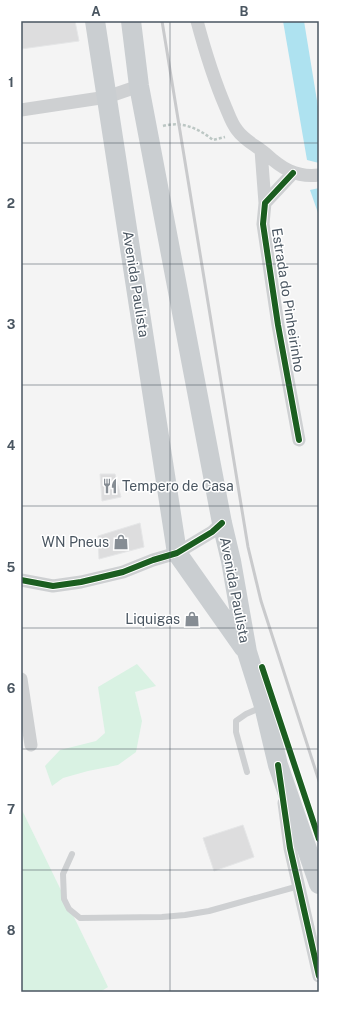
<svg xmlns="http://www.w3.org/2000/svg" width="340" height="1013" viewBox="0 0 340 1013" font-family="'Public Sans',sans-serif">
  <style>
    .green { fill: #d9f2e3 }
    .water { fill: #aee2f0 }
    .building { fill: #ddddde; stroke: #e5e6e7 }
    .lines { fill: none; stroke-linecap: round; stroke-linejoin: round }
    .path { stroke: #bcc7c4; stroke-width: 2.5; stroke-dasharray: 3 2; stroke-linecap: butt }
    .lane { stroke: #ced0d2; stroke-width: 6 }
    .street { stroke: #ced0d2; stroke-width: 13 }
    .primary { stroke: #caced1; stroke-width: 20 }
    .rail { stroke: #c9cacc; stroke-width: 3 }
    .cycleway-casing { stroke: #fff; stroke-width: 8 }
    .cycleway { stroke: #1b5e20; stroke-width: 6 }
    .grid { fill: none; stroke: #4a5661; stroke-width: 1; stroke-opacity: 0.55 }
    .labels { text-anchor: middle; stroke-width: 3; stroke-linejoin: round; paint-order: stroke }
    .street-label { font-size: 14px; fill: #4a5661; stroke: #fff }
    .poi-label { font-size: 14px; fill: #4a5661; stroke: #fff; text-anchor: end }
    .neatline { fill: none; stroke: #4a5661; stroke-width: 1.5 }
    .grid-label { font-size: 13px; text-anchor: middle; font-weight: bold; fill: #4a5661 }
  </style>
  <rect width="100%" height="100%" fill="#f4f4f4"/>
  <!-- green -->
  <path class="green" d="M137 664 156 686 135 692 142 721 136 752 118 765 88 771 63 778 52 786 45 766 60 750 96 741 105 733 98 687Z
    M21 808 108 987 100 992H21Z"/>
  <!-- water -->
  <path class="water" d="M283 21H304L319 113V163L307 160Z
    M319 188V216L310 190Z"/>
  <!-- building -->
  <path class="building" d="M21 21H75L79 41 21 49Z
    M100 474H115L121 497 102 501Z
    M140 523 144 547 99 559 98 536Z
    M243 825 254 857 214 871 203 838Z"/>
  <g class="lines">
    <!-- path -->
    <path class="path" d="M163 126C182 121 198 128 213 140L225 137"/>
    <!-- lane -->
    <path class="lane" d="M247 772 236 732V721L246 714 262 707
      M72 854 63 874 64 899 69 909 80 918 162 917 185 915 209 911 299 886"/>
    <!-- street -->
    <path class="street" d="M197 21C205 51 214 80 226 108 229 115 232 124 237 130 244 140 255 145 265 153 281 168 296 178 319 175
      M21 110 107 97 139 86
      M261 150 265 203
      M293 173 265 203 263 224 278 325 299 440
      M21 580 53 586 81 582 123 572 153 560 177 553 212 532 222 523
      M21 679 31 745
      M284 803 290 848 319 976"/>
    <!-- primary -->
    <path class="primary" d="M95 21 177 553 244 648
      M131 21 139 86 222 523 231 561 247 652 264 706 278 765 319 884"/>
    <!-- rail -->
    <path class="rail" d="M162 21 248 547 261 601 319 781"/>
    <!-- cycleway casing -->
    <g class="cycleway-casing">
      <path id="cycleway" d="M293 173 265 203 263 224 278 325 299 440
        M21 580 53 586 81 582 123 572 153 560 177 553 212 532 222 523
        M262 667 319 839
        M278 765 290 848 319 976"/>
    </g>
    <!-- cycleway -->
    <use href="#cycleway" class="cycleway"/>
  </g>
  <!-- grid -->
  <path class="grid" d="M170 21V992M21 143H319M21 264H319M21 385H319M21 506H319M21 628H319M21 749H319M21 870H319"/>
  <!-- icons -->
  <defs>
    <g id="restaurant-bare" transform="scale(1.2)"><path d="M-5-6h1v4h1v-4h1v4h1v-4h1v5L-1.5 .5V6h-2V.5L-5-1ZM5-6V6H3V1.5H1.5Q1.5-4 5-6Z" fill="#868d94" stroke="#fff" stroke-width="2.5" paint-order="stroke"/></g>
    <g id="shop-bare" transform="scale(1.2)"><path d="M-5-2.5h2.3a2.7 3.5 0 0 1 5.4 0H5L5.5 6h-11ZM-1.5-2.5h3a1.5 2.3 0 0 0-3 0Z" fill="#868d94" stroke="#fff" stroke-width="2.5" paint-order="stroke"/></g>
  </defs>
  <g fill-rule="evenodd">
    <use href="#restaurant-bare" x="110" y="486"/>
    <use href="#shop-bare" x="121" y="542"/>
    <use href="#shop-bare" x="192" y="619"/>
  </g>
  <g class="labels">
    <!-- street labels -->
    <g class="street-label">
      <text transform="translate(136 284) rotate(81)" y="5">Avenida Paulista</text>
      <text transform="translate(288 300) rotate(81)" y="5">Estrada do Pinheirinho</text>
      <text transform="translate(235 590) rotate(79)" y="5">Avenida Paulista</text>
    </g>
    <!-- poi labels -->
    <g class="poi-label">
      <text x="122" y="491" text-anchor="start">Tempero de Casa</text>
      <text x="109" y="547">WN Pneus</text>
      <text x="180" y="624">Liquigas</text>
    </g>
  </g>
  <!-- border -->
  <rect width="340" height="1013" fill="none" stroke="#ffffff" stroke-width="44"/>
  <rect x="22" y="22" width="296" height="969" class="neatline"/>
  <g class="grid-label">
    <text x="96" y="16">A</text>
    <text x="244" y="16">B</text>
    <text x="11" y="87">1</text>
    <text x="11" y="208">2</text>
    <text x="11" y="329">3</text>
    <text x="11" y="450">4</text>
    <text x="11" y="572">5</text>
    <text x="11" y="693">6</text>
    <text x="11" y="814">7</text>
    <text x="11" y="935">8</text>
  </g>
</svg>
